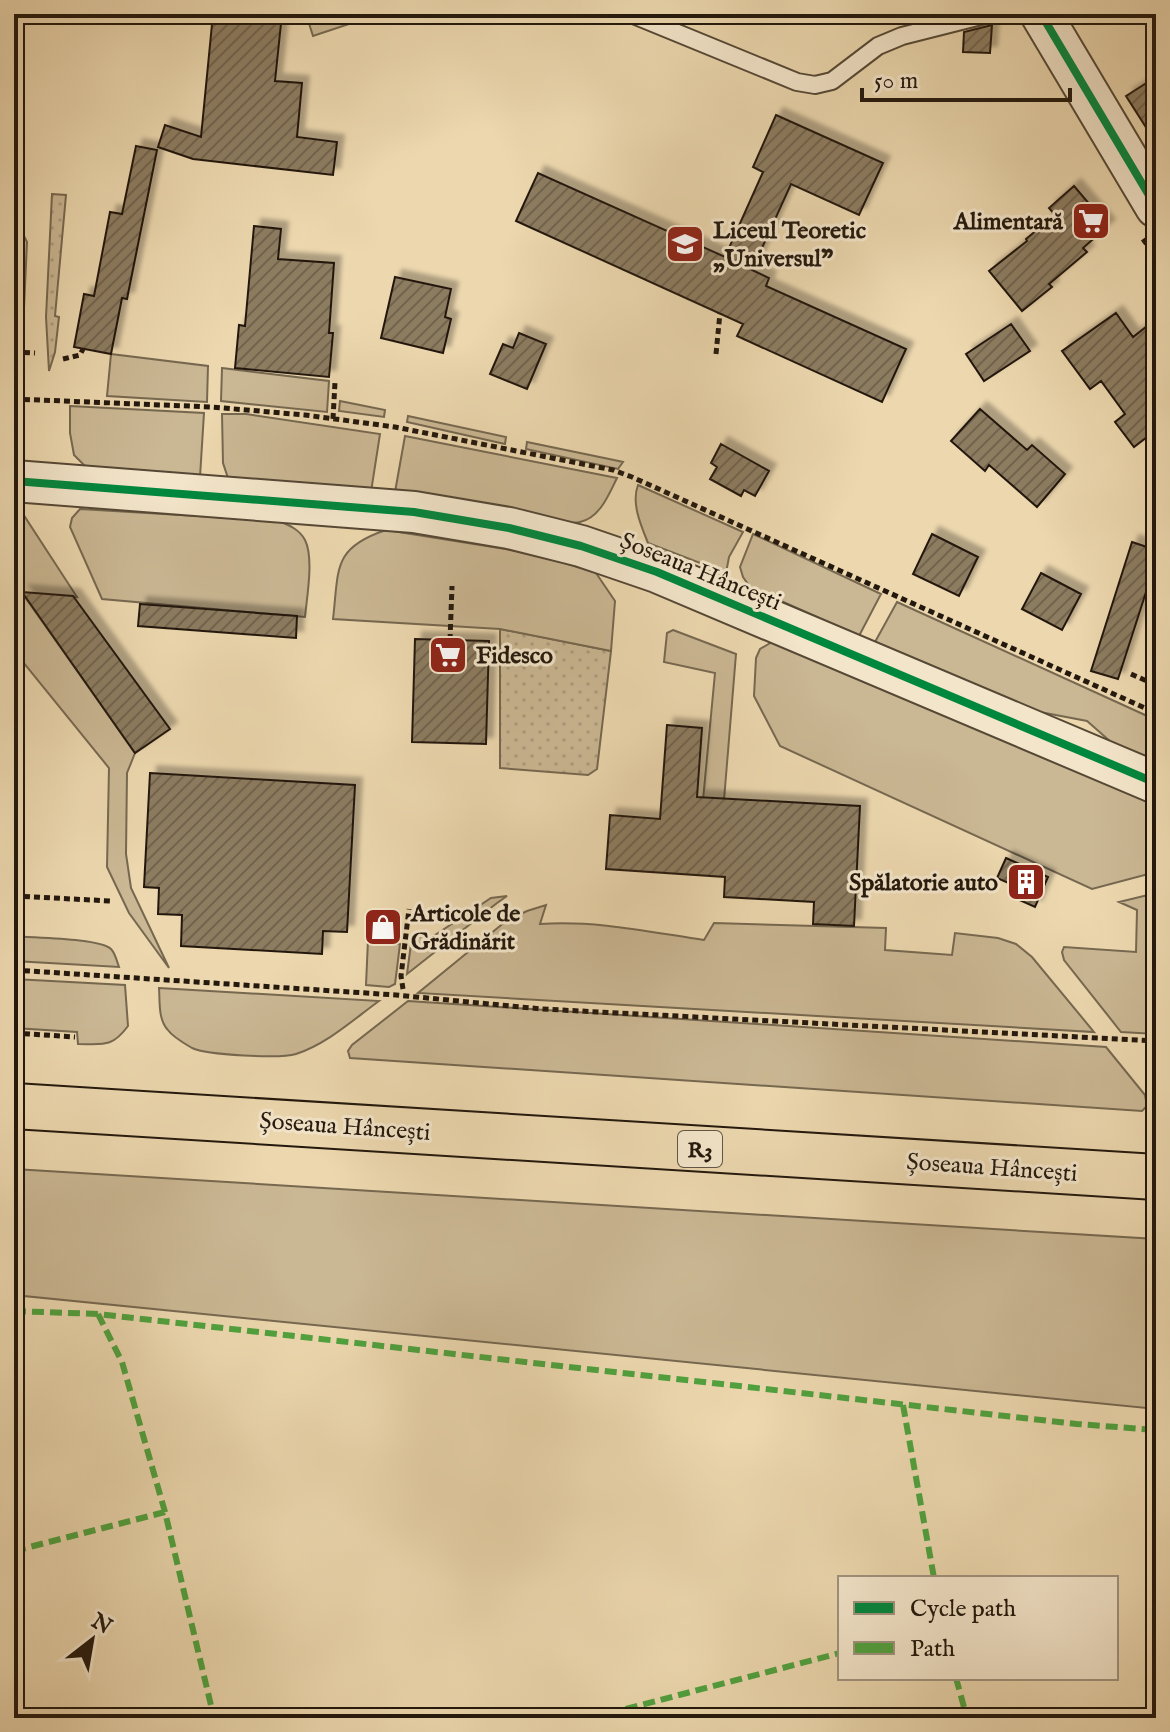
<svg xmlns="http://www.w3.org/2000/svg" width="1170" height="1732" viewBox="0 0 1170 1732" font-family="'IM FELL English',serif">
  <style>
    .grass { fill: url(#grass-dots); stroke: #766850; stroke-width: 2 }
    .green { fill: #cab793; stroke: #766850; stroke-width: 2 }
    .building { fill: url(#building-hatch); stroke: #23180d; stroke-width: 2; filter: url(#shadow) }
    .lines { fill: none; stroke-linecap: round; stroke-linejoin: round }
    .service-casing { stroke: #554835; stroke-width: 20 }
    .tertiary-casing { stroke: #554835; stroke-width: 44 }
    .trunk-casing { stroke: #23180d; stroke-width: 48 }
    .path { stroke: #23180d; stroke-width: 5; stroke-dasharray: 6 4; stroke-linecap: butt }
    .service { stroke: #f3e5ca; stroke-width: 16 }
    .tertiary { stroke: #f3e5ca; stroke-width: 40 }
    .trunk { stroke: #ecd7ae; stroke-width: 44 }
    .quiet { stroke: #50a13e; stroke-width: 6; stroke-dasharray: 12 6; stroke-linecap: butt }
    .cycleway-casing { stroke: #f3e5ca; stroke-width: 13 }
    .cycleway { stroke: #00873e; stroke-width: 8 }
    .labels { text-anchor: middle; stroke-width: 6; stroke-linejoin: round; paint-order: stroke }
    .shield { fill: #f3e5ca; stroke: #615646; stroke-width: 2 }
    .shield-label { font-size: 22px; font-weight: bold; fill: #23180d }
    .poi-label { font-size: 24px; font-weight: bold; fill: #23180d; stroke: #f3e5ca; text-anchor: start }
    .street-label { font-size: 24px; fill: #23180d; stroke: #f3e5ca }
  </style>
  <defs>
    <pattern id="grass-dots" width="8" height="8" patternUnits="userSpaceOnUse" patternTransform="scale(2)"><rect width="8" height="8" fill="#cab793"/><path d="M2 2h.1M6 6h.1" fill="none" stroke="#ad9d7e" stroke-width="1.8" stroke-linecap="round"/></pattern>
    <pattern id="building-hatch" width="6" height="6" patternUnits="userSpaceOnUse" patternTransform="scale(2)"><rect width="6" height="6" fill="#8c7b61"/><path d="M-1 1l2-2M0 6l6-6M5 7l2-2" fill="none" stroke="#72644e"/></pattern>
    <filter id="shadow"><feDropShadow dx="7" dy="-7" stdDeviation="2" flood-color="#0004"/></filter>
  </defs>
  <rect width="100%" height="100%" fill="#ecd7ae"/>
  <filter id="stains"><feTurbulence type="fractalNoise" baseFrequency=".0025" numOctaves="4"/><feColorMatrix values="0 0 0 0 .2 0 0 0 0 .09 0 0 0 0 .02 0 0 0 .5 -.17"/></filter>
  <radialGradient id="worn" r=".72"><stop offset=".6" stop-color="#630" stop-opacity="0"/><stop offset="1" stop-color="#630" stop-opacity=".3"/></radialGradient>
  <!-- grass -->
  <path class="grass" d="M52 194 66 195 55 316 59 317 55 352 49 371 46 317Z
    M14 223 21 230 27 242 24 308H16L15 323Z
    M500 629 611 651 597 769 588 775 500 768Z"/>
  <!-- green -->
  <path class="green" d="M306 14H379L313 36Z
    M111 354 208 366 207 402 107 396Z
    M222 368 329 381 327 412 221 401Z
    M340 401 385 410 384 417 339 411Z
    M70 406 204 413 200 477 88 469 74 455 70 433Z
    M222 414H246L380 434 371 492 228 478 223 463Z
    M408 416 506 437 505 444 407 422Z
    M405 436 617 478C609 494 600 518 580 522 575 524 566 522 561 522L395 492Z
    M527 442 614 460 623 462 618 469 526 449Z
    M638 485 743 532 729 557 726 573 648 543C641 526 631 503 638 485Z
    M14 507 23 514 77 597 22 593 135 753 127 773 126 854 131 888 169 968 129 913 107 867 109 768 14 651Z
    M80 509 279 521C289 525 300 530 305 540 314 558 307 596 305 617L102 599 70 527 72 518Z
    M386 530 536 554 596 573 615 601 611 651 500 629 333 619C339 569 332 548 386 530Z
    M753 534 881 594 859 636 750 587 743 577 740 567Z
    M897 602 1156 720V760L1112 743 1087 721 1040 712 875 642Z
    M673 630 736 654 724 800H703L715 673 664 662 667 633Z
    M772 642 1156 804V872L1092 889 780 746 754 696 756 658 760 649Z
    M1156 893V1034L1121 1032 1064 960 1062 952 1064 947 1136 952 1137 910 1119 902Z
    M507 896 497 903 407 974 412 936 432 937 491 898Z
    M546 905 540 924C595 920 650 932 704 940L714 923 886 928 885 950 952 955 955 933 998 938 1016 944 1032 957 1094 1032 418 993 506 921 527 911Z
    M14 936C33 938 99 938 111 949 115 953 117 961 119 967L14 961Z
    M368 940 400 944 395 984 389 987 366 985Z
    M14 979 125 985 128 1026C112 1048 103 1044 78 1044L77 1032 14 1028Z
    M159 988 379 1001C354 1019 327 1044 296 1054 280 1059 207 1055 192 1048 185 1044 172 1036 167 1029 158 1018 160 1001 159 988Z
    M408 1001 1106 1047 1145 1095 1147 1106 1142 1111 350 1058 348 1051 352 1045Z
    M14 1169 1156 1239V1409L14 1295Z"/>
  <!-- building -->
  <path class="building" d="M213 14H282L275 81 302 83 297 137 337 142 333 175 193 159 158 147 165 125 201 137Z
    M992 25 990 53 963 52 964 32Z
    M1156 77V143L1126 96Z
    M776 115 883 163 859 215 791 184 752 270 769 278 766 286 906 349 882 402 737 336 743 324 516 221 538 173 725 257 763 172 753 167Z
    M136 146 157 150 127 299 122 298 111 354 74 347 84 294 94 296 110 212 122 214Z
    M1074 186 1108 226 1083 248 1087 252 1049 284 1052 287 1022 311 989 271 1027 241 1026 239 1055 215 1049 208Z
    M254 226 281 229 278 259 334 263 329 333H333L329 377 235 368 239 325 245 326Z
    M395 277 451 289 445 317 451 319 443 353 381 338Z
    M1116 313 1133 337 1156 319V430L1134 447 1115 422 1125 414 1101 381 1090 389 1062 351Z
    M1011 324 1030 351 984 381 966 354Z
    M519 333 546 344 527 389 490 374 503 344 513 348Z
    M980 409 1027 450 1032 445 1065 474 1037 507 989 465 985 471 951 441Z
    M721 444 769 471 755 496 744 490 741 496 710 479 717 467 711 463Z
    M932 534 978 557 959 596 913 574Z
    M1132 542 1156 550V561L1118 679 1091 671Z
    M1041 573 1081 594 1062 630 1022 609Z
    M22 592 73 596 170 729 135 753Z
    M140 604 297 616 296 638 138 626Z
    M415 639 489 641 486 744 412 742Z
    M667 725 702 728 697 797 860 806 854 926 813 924 814 902 724 897 725 877 606 869 610 815 660 819Z
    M150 773 355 785 347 932 323 931 322 954 181 946 182 915 158 914 159 888 144 887Z
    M1006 858 1048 877 1035 907 1015 898 1020 888 997 878Z"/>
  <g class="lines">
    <!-- service casing -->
    <g class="service-casing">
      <path id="service" d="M631 14 797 82 815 85 832 81 878 46 902 36 989 14"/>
    </g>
    <!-- tertiary casing -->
    <g class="tertiary-casing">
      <path id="tertiary" d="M1041 14 1156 207
        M14 481 414 512 509 528 581 546 657 572 1156 783"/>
    </g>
    <!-- trunk casing -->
    <g class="trunk-casing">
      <path id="trunk" d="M14 1106 1156 1177"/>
    </g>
    <!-- path -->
    <path class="path" d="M1143 239 1156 258
      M14 352 35 353
      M716 354 720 313
      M63 359 80 355 83 349
      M14 399 212 407 305 415 395 427 613 470 632 477 1156 713
      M333 419 335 382
      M450 640 452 586
      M1131 674 1156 685
      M14 896 111 901
      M14 970 396 995 542 1009 1156 1041
      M403 989 401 976 409 909
      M14 1033 75 1037"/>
    <!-- service -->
    <use href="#service" class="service"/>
    <!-- tertiary -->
    <use href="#tertiary" class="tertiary"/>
    <!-- trunk -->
    <use href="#trunk" class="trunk"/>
    <!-- quiet -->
    <path class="quiet" d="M14 1311 98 1314 1077 1424 1156 1430
      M98 1314 122 1362 165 1512 214 1718
      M903 1405 934 1578
      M14 1551 165 1512
      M956 1678 967 1718
      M591 1718 840 1653"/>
    <!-- cycleway casing -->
    <g class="cycleway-casing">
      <path id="cycleway" d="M1041 14 1156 207
        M14 481 414 512 509 528 581 546 657 572 1156 783"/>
    </g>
    <!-- cycleway -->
    <use href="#cycleway" class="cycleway"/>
  </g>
  <!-- icons -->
  <defs>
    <g id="supermarket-square" transform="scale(2)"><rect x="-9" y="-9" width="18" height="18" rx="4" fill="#8f2418" stroke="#f3e5ca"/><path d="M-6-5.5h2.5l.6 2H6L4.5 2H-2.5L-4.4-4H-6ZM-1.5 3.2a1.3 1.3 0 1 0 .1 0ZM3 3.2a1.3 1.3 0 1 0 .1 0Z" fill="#fff"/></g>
    <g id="school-square" transform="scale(2)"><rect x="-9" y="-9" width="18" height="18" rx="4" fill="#8f2418" stroke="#f3e5ca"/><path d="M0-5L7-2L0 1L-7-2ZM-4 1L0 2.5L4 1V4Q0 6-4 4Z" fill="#fff"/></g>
    <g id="building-square" transform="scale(2)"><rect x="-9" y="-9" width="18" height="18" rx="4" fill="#8f2418" stroke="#f3e5ca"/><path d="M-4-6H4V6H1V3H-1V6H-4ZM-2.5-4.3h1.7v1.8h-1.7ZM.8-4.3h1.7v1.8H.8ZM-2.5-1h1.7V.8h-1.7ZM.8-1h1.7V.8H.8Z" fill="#fff"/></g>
    <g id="shop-square" transform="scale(2)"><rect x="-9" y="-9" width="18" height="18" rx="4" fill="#8f2418" stroke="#f3e5ca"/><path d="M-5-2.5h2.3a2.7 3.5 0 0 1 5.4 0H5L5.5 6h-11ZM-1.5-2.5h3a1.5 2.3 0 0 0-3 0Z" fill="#fff"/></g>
  </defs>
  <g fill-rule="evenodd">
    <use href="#supermarket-square" x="1091" y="221"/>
    <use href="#school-square" x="685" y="244"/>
    <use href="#supermarket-square" x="448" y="655"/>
    <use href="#building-square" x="1026" y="882"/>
    <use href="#shop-square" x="383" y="927"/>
  </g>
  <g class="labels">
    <!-- shield labels -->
    <rect class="shield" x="678" y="1131" width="44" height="36" rx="6"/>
    <g class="shield-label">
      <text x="700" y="1157">R3</text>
    </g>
    <!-- poi labels -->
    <g class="poi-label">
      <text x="1063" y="229" text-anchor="end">Alimentară</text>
      <text x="713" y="238">Liceul Teoretic<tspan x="713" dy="28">„Universul”</tspan></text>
      <text x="476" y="663">Fidesco</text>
      <text x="998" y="890" text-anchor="end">Spălatorie auto</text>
      <text x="411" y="921">Articole de<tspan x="411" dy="28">Grădinărit</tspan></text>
    </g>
    <!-- street labels -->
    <g class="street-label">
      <text transform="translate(701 571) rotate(22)" y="8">Șoseaua Hâncești</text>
      <text transform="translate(345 1126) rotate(4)" y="8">Șoseaua Hâncești</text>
      <text transform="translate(992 1167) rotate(4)" y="8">Șoseaua Hâncești</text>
    </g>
  </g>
  <!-- margin -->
  <rect width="1170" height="1732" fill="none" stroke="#ecd7ae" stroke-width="48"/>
  <rect x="16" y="16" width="1138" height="1700" fill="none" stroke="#23180d" stroke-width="4"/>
  <rect x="24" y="24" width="1122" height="1684" fill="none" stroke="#23180d" stroke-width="2"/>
  <!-- legend -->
  <rect x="838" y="1576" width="280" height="104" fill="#f3e5ca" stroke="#a0937e" stroke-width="2"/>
  <rect x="854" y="1602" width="40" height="12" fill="#00873e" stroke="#a0937e" stroke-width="2"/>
  <text x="910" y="1616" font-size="24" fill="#23180d">Cycle path</text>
  <rect x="854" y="1642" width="40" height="12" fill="#50a13e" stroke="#a0937e" stroke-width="2"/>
  <text x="910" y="1656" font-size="24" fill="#23180d">Path</text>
  <!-- north arrow -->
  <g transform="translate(92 1640) rotate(31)" stroke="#f3e5ca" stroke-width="6" paint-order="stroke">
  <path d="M0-6L14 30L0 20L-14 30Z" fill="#23180d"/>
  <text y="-12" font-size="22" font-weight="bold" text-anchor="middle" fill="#23180d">N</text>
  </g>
  <!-- scale -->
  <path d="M862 88v12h208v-12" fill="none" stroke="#23180d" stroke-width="4"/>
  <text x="874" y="88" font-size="24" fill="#23180d" stroke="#f3e5ca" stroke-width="6" paint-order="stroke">50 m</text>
  <rect width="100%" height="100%" filter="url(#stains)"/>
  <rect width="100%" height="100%" fill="url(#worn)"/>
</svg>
